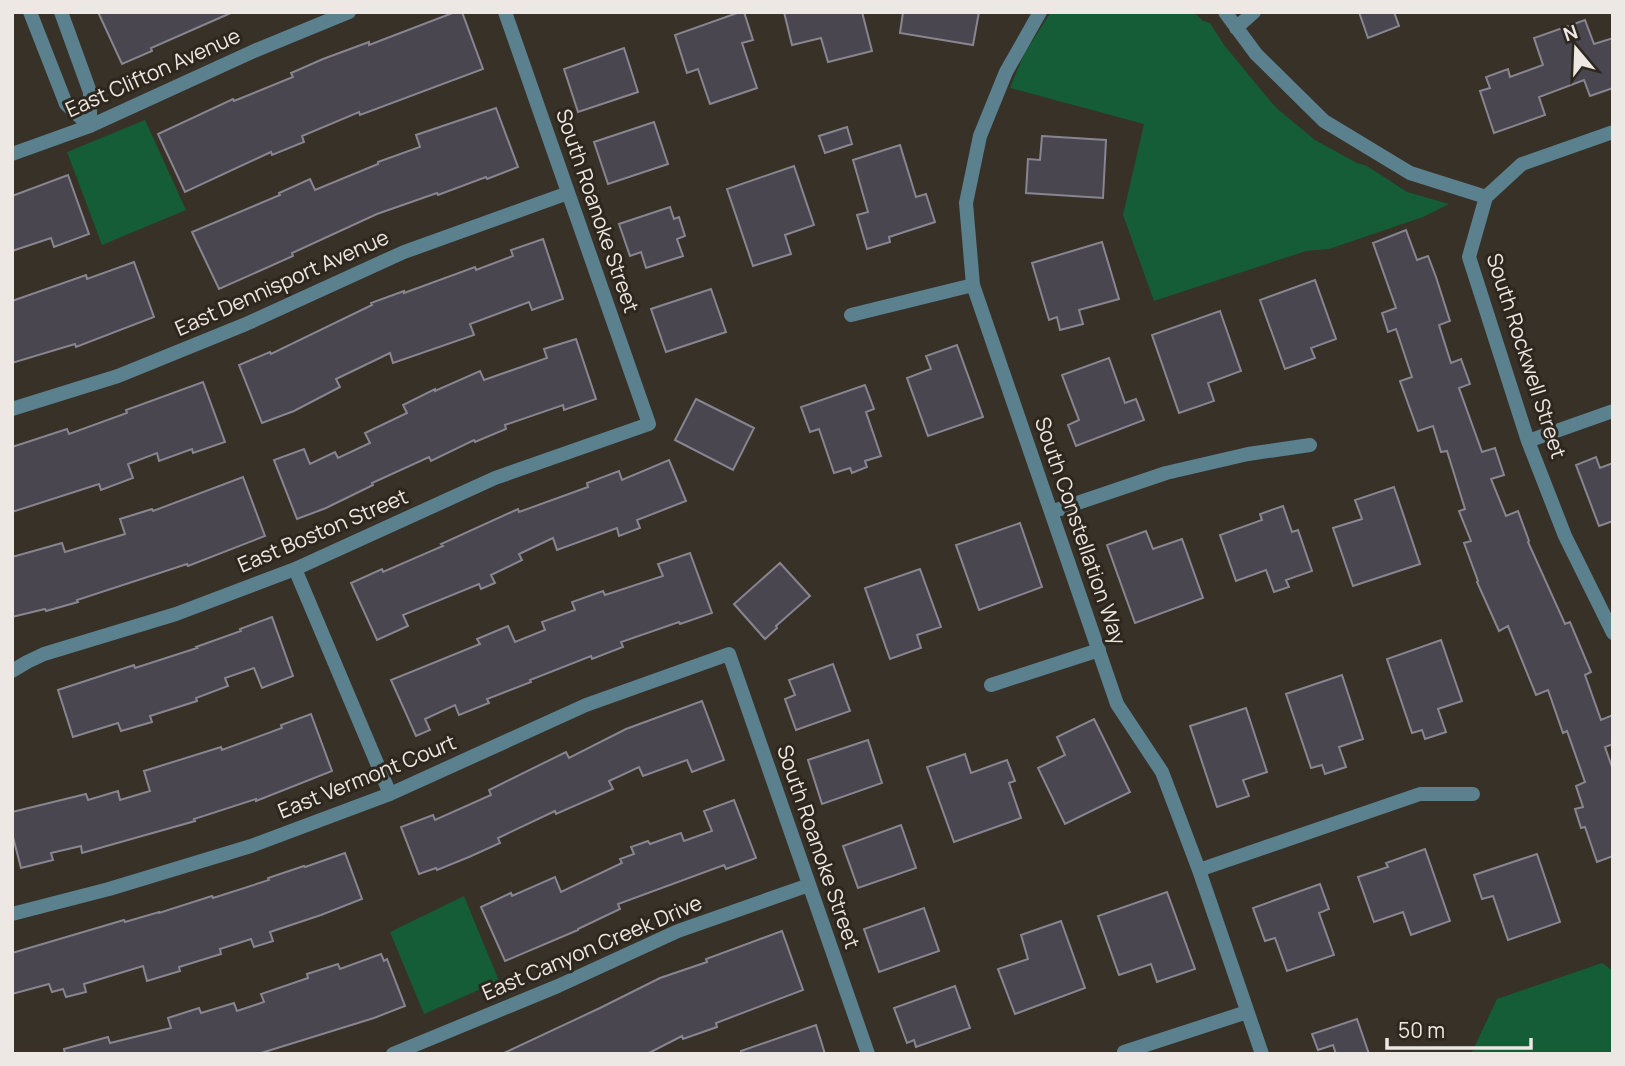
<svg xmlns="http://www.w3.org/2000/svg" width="1625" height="1066" viewBox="0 0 1625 1066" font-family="Manrope,sans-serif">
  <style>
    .green { fill: #145d37 }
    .building { fill: #494650; stroke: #888591; stroke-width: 2 }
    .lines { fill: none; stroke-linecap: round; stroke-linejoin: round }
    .street { stroke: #5b808e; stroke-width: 14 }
    .labels { text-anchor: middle; stroke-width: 6; stroke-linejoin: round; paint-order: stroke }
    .street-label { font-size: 21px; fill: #ede8e3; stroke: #2d271e }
  </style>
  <rect width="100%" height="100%" fill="#373128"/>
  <!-- green -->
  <path class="green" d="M1051 12H1194L1203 21 1210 23 1224 45 1271 102 1280 111 1315 140 1357 163 1367 166 1407 192 1449 204 1423 217 1329 249 1306 251 1154 301 1123 215 1144 124 1010 88 1024 54Z
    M145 120 186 210 102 245 67 152Z
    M464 896 499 981 424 1014 390 932Z
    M1602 963 1613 971V1054H1471L1497 999Z"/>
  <!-- building -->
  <path class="building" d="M98 12H233L151 48 152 51 122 64Z
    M455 12H462L483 69 360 115 359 112 302 136 304 142 272 155 271 152 185 192 158 134 233 99 234 101 293 77 291 73 323 59 369 42V45Z
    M740 12H744L753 40 742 43 757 88 710 104 698 69 687 73 675 35Z
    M784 12H862L872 51 828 62 821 38 792 45Z
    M903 12H979L973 45 900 33Z
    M1359 12H1394L1399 26 1368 38Z
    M1585 20 1594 44 1613 38V88L1590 96 1584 80 1539 97 1545 115 1494 133 1480 91 1490 88 1486 77 1508 69 1510 77 1543 65 1534 38Z
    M624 48 638 92 578 112 564 69Z
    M496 108 518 167 487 179 486 177 438 195 437 193 377 214 292 253 293 256 219 289 192 232 280 195 279 193 310 179 315 190 378 164V162L420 147 416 135Z
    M654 122 668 164 608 184 594 142Z
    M847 127 852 144 825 153 819 136Z
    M1042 136 1106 140 1103 198 1026 193 1028 159 1040 160Z
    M900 145 916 197 926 194 935 222 889 237 890 242 867 249 857 215 868 212 853 160Z
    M794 166 814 225 785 235 791 254 753 266 727 189Z
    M68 175 89 234 54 247 51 238 12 251V196Z
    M670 207 674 219 679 217 685 236 677 239 683 256 646 268 641 252 630 256 619 224Z
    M1406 230 1417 260 1428 256 1436 277 1450 321 1439 325 1451 363 1461 359 1470 384 1459 388 1482 452 1495 448 1504 475 1491 479 1506 516 1518 511 1529 541 1528 542 1565 624 1570 622 1591 672 1585 675 1601 720 1613 715V744L1605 747 1613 770V856L1597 862 1585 827 1581 828 1575 809 1583 807 1576 786 1585 782 1567 731 1563 733 1548 690 1536 695 1508 626 1499 631 1477 582 1478 581 1464 543 1471 541 1459 511 1465 509 1447 451 1441 452 1433 426 1418 431 1400 381 1412 377 1396 329 1388 332 1382 313 1396 308 1373 243Z
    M543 239 563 299 532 310 529 302 470 324 474 335 393 363 390 353 336 379 340 387 294 411 262 423 239 365 270 352 271 354 372 305 371 303 404 291V293L475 267 476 270 513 256 511 250Z
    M1102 242 1119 299 1079 310 1083 324 1060 330 1057 317 1049 320 1032 263Z
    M134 262 154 317 76 347 75 344 12 363V301L86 275 87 279Z
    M1315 280 1336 339 1311 348 1315 358 1285 369 1260 300Z
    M711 289 726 332 666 352 651 309Z
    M1220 311 1241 371 1208 383 1214 401 1179 413 1152 335Z
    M576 339 596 399 564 410 563 405 505 425 506 429 475 442 474 440 431 461 429 457 372 483 373 485 326 508 297 519 274 460 304 449 310 464 335 452 338 458 370 443 365 433 407 413 403 405 435 389V391L480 371 484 380 547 358 544 349Z
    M957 345 983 417 928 436 907 378 931 369 926 356Z
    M1109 358 1125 403 1136 399 1144 420 1076 446 1068 425 1079 420 1062 375Z
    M203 382 225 442 193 453 192 449 159 461 157 453 128 464 133 478 101 490 99 484 12 512V447L67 429 69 434 127 413 126 410Z
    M865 385 874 409 866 412 881 456 865 461 867 467 852 473 850 468 834 473 819 429 810 432 801 407Z
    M696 399 754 428 733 470 675 440Z
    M1596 457 1600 468 1613 463V521L1599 526 1576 465Z
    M669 460 686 501 637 520 640 528 619 536 617 528 557 550 553 538 519 554 522 560 491 575 495 583 481 589 479 584 403 615 408 626 377 640 351 583 382 569 383 572 443 546 441 544 518 509 519 512 588 487 587 483 619 471 622 480Z
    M243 477 265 536 188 566 187 564 77 600 78 602 46 611 45 609 12 617V557L62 543 65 552 125 534 120 519 152 509 153 511Z
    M1394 487 1420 564 1353 586 1333 528 1362 519 1355 500Z
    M1283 506 1292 532 1298 530 1312 571 1286 580 1289 587 1274 592 1266 570 1236 581 1220 535 1262 520 1260 514Z
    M1020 523 1042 587 979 610 956 545Z
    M1146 531 1153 549 1182 539 1203 598 1135 623 1107 545Z
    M690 553 712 613 680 624 679 622 621 642 623 647 592 659 591 656 530 680 531 682 487 699 489 703 459 715 455 705 425 719 430 730 416 736 391 680 480 644 477 639 508 626 515 642 545 630 542 622 575 610 572 602 603 591 605 595 663 576 658 564Z
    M780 563 810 596 776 626 777 628 765 639 734 604Z
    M920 569 941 627 917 635 921 648 890 659 865 588Z
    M272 617 293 676 262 688 254 668 225 678 228 686 196 698 197 701 150 716 152 722 121 731 118 723 73 737 58 690 134 665 135 668 197 648 196 647 241 631 240 629Z
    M1441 640 1462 701 1438 709 1446 732 1425 739 1422 730 1412 733 1387 659Z
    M833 664 850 711 796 730 785 699 795 695 789 680Z
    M1342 675 1363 739 1339 747 1346 767 1325 774 1322 765 1311 768 1286 694Z
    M702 701 724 760 692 772 687 760 643 776 639 767 609 781 613 789 556 814 555 811 498 838 500 843 469 857 437 870 436 868 419 874 401 827 433 815 435 820 491 795 489 790 566 752 569 758 626 729Z
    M1246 708 1267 772 1243 780 1249 796 1217 807 1190 726Z
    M311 714 332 771 256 801V799L194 819 195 821 82 853 81 846 51 853 53 860 21 868 12 833V812L86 794 88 800 118 791 120 800 150 791 144 771 221 747 222 750 282 728 281 725Z
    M1094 719 1130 792 1065 824 1038 768 1065 755 1057 737Z
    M868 740 882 783 822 804 808 760Z
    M965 754 971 773 1007 760 1015 781 1009 783 1021 818 954 842 927 767Z
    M734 800 756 858 726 869 724 865 618 904 620 909 578 929V930L505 961 481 907 511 893 512 896 555 877 561 892 622 863 620 859 634 854 631 847 648 841 650 844 681 833 684 841 712 831 704 811Z
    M901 825 916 868 858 888 843 846Z
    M1425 849 1450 921 1411 935 1403 912 1374 922 1358 877 1388 867 1386 863Z
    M345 853 362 899 321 915 270 932 273 941 254 947 251 939 220 949 221 954 179 967 180 971 147 981 143 966 84 984 86 992 66 997 63 989 52 992 49 984 12 994V953L124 920 125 922 159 912V913L212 896 213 898 269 880 268 878 304 866 305 867Z
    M1537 854 1560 922 1508 940 1493 896 1482 899 1474 875Z
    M1320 884 1329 909 1319 913 1334 955 1287 971 1275 938 1265 941 1253 908Z
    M1167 892 1195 969 1157 982 1151 964 1119 975 1098 916Z
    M924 908 939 951 879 972 864 929Z
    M1061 921 1085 988 1015 1014 998 969 1028 959 1021 935Z
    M782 931 803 990 716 1023 717 1027 683 1039 682 1036 647 1054H502L600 1008 660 978 707 962 706 959Z
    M381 954 384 961 387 959 405 1006 374 1018 258 1054H65L64 1049 108 1037 110 1043 171 1028 168 1018 199 1008 201 1013 234 1003 237 1011 264 1002 261 994 308 978 307 974 338 964 340 969Z
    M955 986 970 1028 916 1047 914 1040 907 1043 894 1008Z
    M1357 1019 1369 1054H1336L1333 1045 1318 1050 1312 1034Z
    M816 1025 825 1054H741V1051Z"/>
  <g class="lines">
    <!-- street -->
    <path class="street" d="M30 12 66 104 90 126
      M61 12 90 92V126
      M1040 12 1006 72 980 136 966 203 973 285 1117 704 1162 772 1199 870 1262 1054
      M1225 12 1256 54 1324 121 1410 173 1486 197
      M1236 28 1254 12
      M12 154 90 126 254 51 349 12
      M1486 197 1469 257 1528 441 1565 536 1613 633
      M1486 197 1522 164 1613 132
      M851 315 973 285
      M12 409 118 376 246 324 404 252 568 193
      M1528 441 1613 411
      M1051 512 1166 473 1248 454 1310 445
      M295 569 390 794
      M12 671 27 662 44 654 176 614 295 569 495 478 649 424 505 12
      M991 685 1099 650
      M1199 870 1420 794H1473
      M12 914 109 889 251 846 390 794 586 705 729 654 868 1054
      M1124 1052 1247 1012
      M393 1054 558 986 678 931 809 885"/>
  </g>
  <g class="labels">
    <!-- street labels -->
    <g class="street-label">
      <text transform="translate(153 73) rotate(-24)" y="7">East Clifton Avenue</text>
      <text transform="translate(597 211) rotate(71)" y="7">South Roanoke Street</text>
      <text transform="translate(282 283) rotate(-24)" y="7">East Dennisport Avenue</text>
      <text transform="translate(1526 356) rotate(72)" y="7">South Rockwell Street</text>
      <text transform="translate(323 531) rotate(-23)" y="7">East Boston Street</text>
      <text transform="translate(1080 531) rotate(71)" y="7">South Constellation Way</text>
      <text transform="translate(367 777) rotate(-22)" y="7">East Vermont Court</text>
      <text transform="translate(818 847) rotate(71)" y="7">South Roanoke Street</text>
      <text transform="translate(592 948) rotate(-23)" y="7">East Canyon Creek Drive</text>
    </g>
  </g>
  <!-- border -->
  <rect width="1625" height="1066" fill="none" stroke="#ede8e3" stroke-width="28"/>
  <!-- north arrow -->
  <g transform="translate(1576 49) rotate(341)" stroke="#2d271e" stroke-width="5" paint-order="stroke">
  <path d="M0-5L12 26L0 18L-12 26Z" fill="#ede8e3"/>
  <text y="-10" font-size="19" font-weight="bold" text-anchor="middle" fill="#ede8e3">N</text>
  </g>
  <!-- scale -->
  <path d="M1387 1038v10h144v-10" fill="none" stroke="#ede8e3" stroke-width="3.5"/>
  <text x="1398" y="1038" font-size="21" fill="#ede8e3" stroke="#2d271e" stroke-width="5" paint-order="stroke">50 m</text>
</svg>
